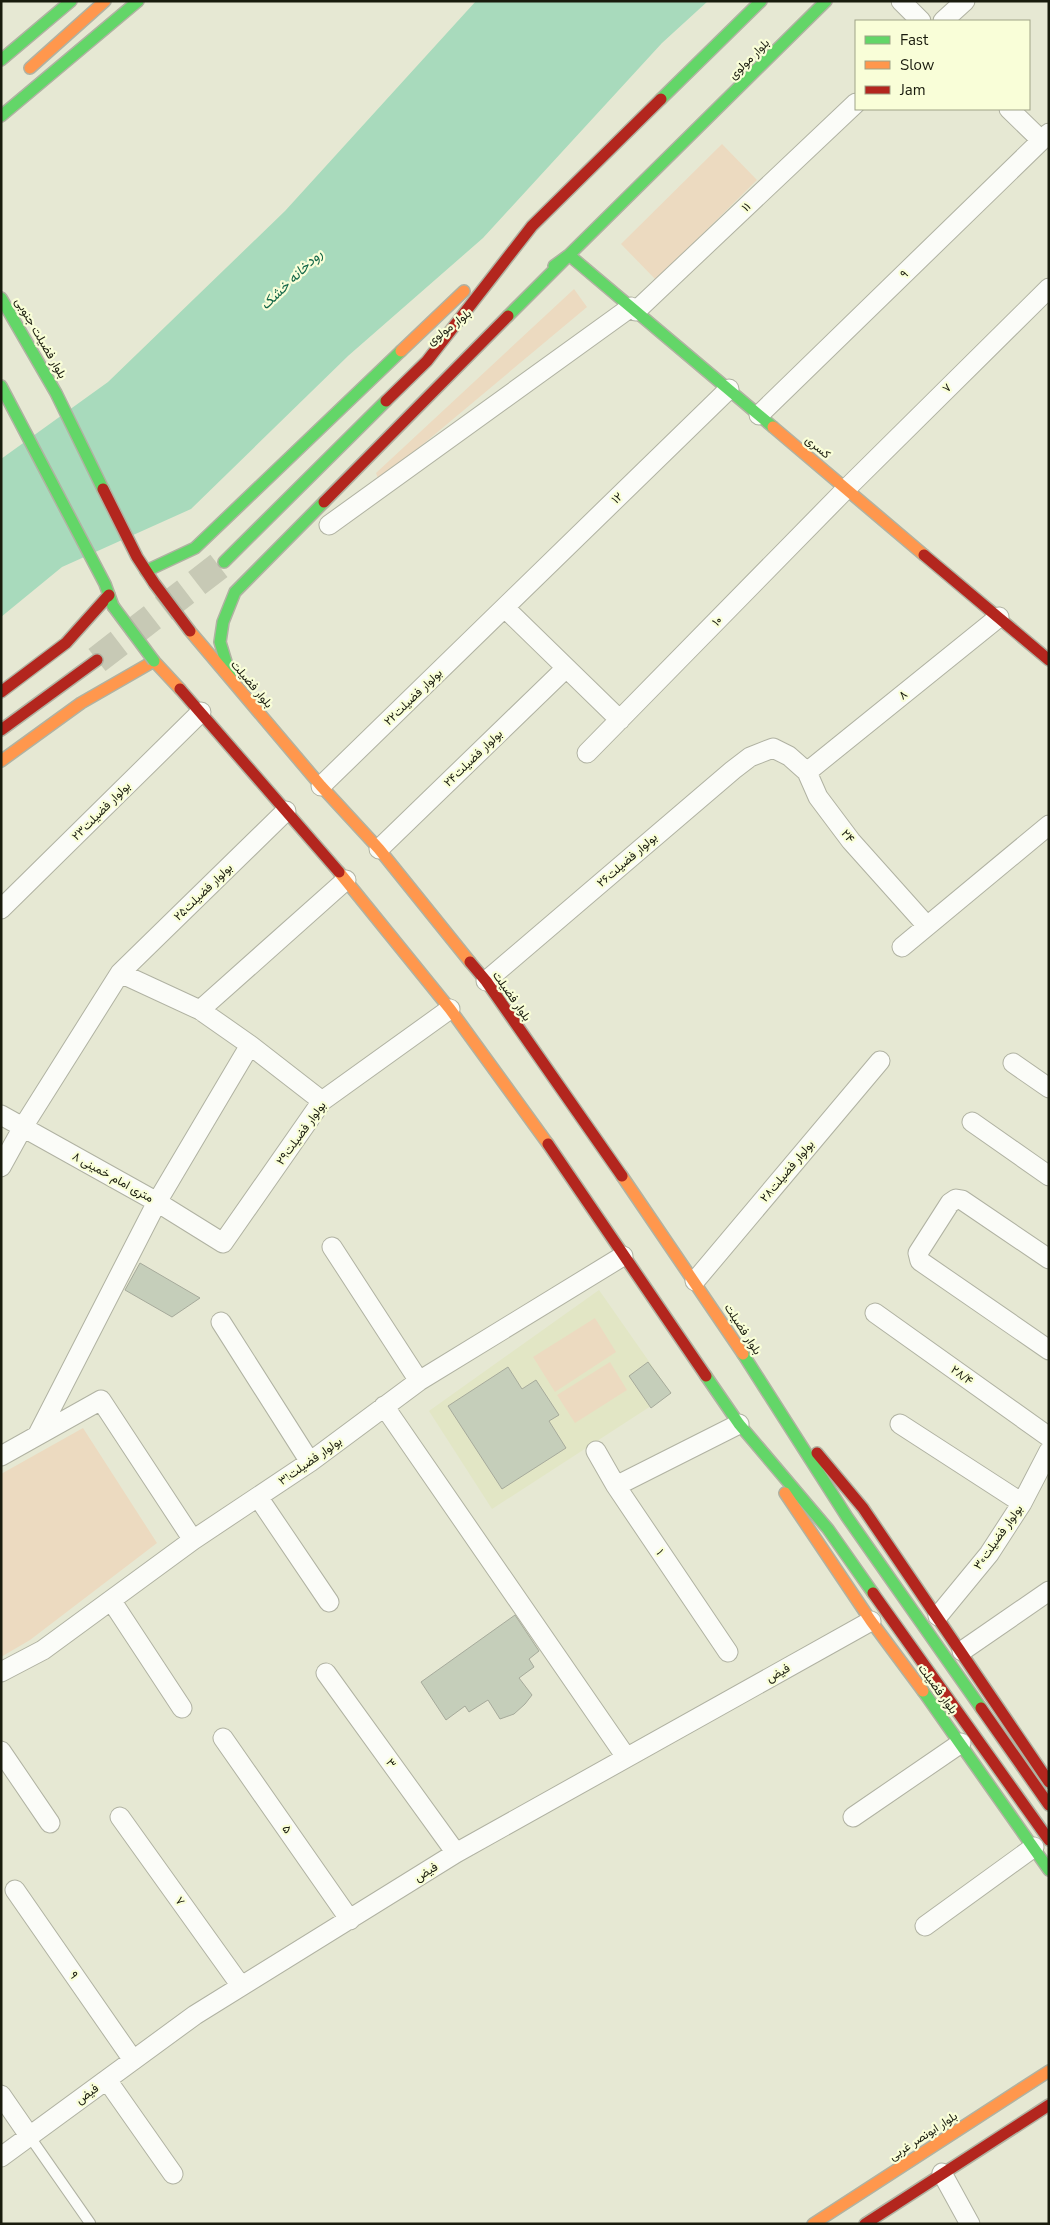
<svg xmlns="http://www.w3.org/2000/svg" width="1050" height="2225" viewBox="0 0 1050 2225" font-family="'Nunito Sans',Vazirmatn,sans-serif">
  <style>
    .built { fill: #e2e6c5 }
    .green { fill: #ecdac0 }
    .water { fill: #a8dabc }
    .building { fill: #c5ceba; stroke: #a6aa9b }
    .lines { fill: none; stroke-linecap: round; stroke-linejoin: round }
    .primary-tunnel { stroke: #c7c9b5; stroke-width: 28; stroke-dasharray: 28 14; stroke-linecap: butt }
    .lane-casing { stroke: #b0b2a2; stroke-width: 12 }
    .street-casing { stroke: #b0b2a2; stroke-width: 21 }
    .fast-casing { stroke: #b0b2a2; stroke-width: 14 }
    .slow-casing { stroke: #b0b2a2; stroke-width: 14 }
    .jam-casing { stroke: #b0b2a2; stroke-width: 14 }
    .lane { stroke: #fbfcf8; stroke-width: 10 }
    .street { stroke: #fbfcf8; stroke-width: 19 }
    .fast { stroke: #63d668; stroke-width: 11 }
    .slow { stroke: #ff974d; stroke-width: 11 }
    .jam { stroke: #b3261e; stroke-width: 11 }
    .fast-bridge-casing { stroke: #b0b2a2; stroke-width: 14; stroke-linecap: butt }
    .jam-bridge-casing { stroke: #b0b2a2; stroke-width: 14; stroke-linecap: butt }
    .fast-bridge { stroke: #63d668; stroke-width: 11 }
    .jam-bridge { stroke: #b3261e; stroke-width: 11 }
    .labels { text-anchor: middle; stroke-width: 4.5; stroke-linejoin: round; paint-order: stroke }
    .street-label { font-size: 12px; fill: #191b0d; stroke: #f9fed8 }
    .water-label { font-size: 14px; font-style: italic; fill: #136748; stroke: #f9fed8 }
  </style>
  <rect width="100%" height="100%" fill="#e6e8d3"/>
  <!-- built -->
  <path class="built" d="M599 1290 671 1393 492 1509 429 1411Z"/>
  <!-- green -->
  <path class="green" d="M722 144 757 180 656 280 621 244Z
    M574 289 587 307 379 481 376 473Z
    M595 1318 616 1352 555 1392 533 1357Z
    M610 1362 627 1390 575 1423 557 1395Z
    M83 1428 157 1543 30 1640 1 1657V1474Z"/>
  <!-- water -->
  <path class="water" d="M476 1H708L662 43 483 238 348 356 191 509 62 567 1 617V459L108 382 285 211Z"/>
  <!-- building -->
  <path class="building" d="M140 1263 200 1298 172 1317 125 1290Z
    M648 1362 671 1393 651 1408 629 1376Z
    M508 1367 522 1389 536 1380 559 1415 549 1421 566 1448 502 1489 448 1406Z
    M515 1615 539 1651 529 1659 534 1667 519 1678 532 1695 525 1704 514 1714 500 1719 488 1700 469 1712 465 1706 446 1720 421 1682Z"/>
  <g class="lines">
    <!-- primary-tunnel -->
    <path class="primary-tunnel" d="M97 660 224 562"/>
    <!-- lane casing -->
    <g class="lane-casing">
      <path id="lane" d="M30 2137 90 2223"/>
    </g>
    <!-- street casing -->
    <g class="street-casing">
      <path id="street" d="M901 1 921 21
        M943 21 965 1
        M1009 109 1041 140
        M636 311 856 103
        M759 415 1049 133
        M329 525 631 307
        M505 608 620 720
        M587 753 846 489 1049 288
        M807 772 999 617
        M321 786 729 389
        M379 849 566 668
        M1 909 201 712
        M902 947 1049 825
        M120 973 200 1010 250 1045 322 1101
        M486 981 733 770 750 757 773 748 789 756 807 772 818 797 851 841 927 926
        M200 1010 346 880
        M1013 1063 1049 1088
        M1 1115 157 1202 223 1243 322 1101 450 1009
        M972 1122 1049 1176
        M1 1167 23 1127 120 973 286 811
        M332 1247 419 1381
        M1049 1259 962 1200 956 1199 950 1203 918 1253 920 1261 1049 1350
        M695 1281 880 1061
        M875 1313 1049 1437
        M221 1322 310 1462
        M384 1406 626 1757
        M900 1424 1022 1503
        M37 1436 157 1202 250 1045
        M596 1451 616 1486 728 1652
        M1 1456 101 1400 193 1540
        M616 1486 739 1424
        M258 1497 329 1602
        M111 1600 182 1708
        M938 1616 989 1554 1022 1503 1049 1451
        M962 1651 1049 1591
        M1 1672 43 1650 193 1540 310 1462 419 1381 623 1256
        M326 1673 456 1853
        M223 1738 350 1920
        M1 1751 50 1823
        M120 1817 241 1986
        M853 1817 961 1743
        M15 1890 133 2060
        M925 1926 1034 1847
        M107 2080 173 2174
        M1 2095 30 2137
        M1 2157 195 2015 456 1853 871 1621
        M942 2173 970 2224"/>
    </g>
    <!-- fast casing -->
    <g class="fast-casing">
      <path id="fast" d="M1 60 71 1
        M661 99 761 1
        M1 116 138 1
        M569 255 773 427
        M554 266 569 255 826 1
        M1 298 56 393 103 489
        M508 316 569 255
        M1 386 105 584 113 606
        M224 562 386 401
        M146 571 195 548 401 351
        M230 675 220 642 223 622 235 592 324 502
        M743 1354 847 1517 981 1708
        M706 1376 739 1424 828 1529 873 1593
        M923 1691 1049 1870"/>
    </g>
    <!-- slow casing -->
    <g class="slow-casing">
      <path id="slow" d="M30 68 105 1
        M401 351 464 291
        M773 427 924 555
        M190 631 321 786 379 849 470 962
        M1 761 81 703 154 661 180 689
        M339 872 450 1009 548 1144
        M622 1176 743 1354
        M785 1493 871 1621 923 1691
        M813 2224 1049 2071"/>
    </g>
    <!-- jam casing -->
    <g class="jam-casing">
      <path id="jam" d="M386 401 427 361 532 226 661 99
        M103 489 137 557 154 583
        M324 502 508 316
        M924 555 1049 660
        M180 689 339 872
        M1 692 66 643 109 595
        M1 730 97 660
        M470 962 486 981 622 1176
        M548 1144 706 1376
        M817 1453 863 1508 1049 1782
        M873 1593 1049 1840
        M981 1708 1049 1805
        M865 2224 1049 2105"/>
    </g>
    <!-- lane -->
    <use href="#lane" class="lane"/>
    <!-- street -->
    <use href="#street" class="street"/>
    <!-- fast -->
    <use href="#fast" class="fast"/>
    <!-- slow -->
    <use href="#slow" class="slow"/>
    <!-- jam -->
    <use href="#jam" class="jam"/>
    <!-- fast-bridge casing -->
    <g class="fast-bridge-casing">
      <path id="fast-bridge" d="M113 606 154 661"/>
    </g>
    <!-- jam-bridge casing -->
    <g class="jam-bridge-casing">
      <path id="jam-bridge" d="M154 583 190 631"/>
    </g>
    <!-- fast-bridge -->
    <use href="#fast-bridge" class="fast-bridge"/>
    <!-- jam-bridge -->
    <use href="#jam-bridge" class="jam-bridge"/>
  </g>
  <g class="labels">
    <!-- street labels -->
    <g class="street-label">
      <text transform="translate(749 59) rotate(-45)" y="4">بلوار مولوی</text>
      <text transform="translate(746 207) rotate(-43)" y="4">۱۱</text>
      <text transform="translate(904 274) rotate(-44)" y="4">۹</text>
      <text transform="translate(449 327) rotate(-37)" y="4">بلوار مولوی</text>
      <text transform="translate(41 338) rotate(60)" y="4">بلوار فضیلت جنوبی</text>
      <text transform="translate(947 388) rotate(-45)" y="4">۷</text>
      <text transform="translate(818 447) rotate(40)" y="4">کسری</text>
      <text transform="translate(617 498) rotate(-44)" y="4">۱۲</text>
      <text transform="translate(717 621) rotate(-46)" y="4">۱۰</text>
      <text transform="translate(252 684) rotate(50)" y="4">بلوار فضیلت</text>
      <text transform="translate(903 695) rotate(-39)" y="4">۸</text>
      <text transform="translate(413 697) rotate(-44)" y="4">بولوار فضیلت۲۲</text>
      <text transform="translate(473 758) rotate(-44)" y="4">بولوار فضیلت۲۴</text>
      <text transform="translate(101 811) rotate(-45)" y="4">بولوار فضیلت۲۳</text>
      <text transform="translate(848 836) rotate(51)" y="4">۲۴</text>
      <text transform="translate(627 860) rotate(-41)" y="4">بولوار فضیلت۲۶</text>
      <text transform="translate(203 892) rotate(-44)" y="4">بولوار فضیلت۲۵</text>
      <text transform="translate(512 996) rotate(55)" y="4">بلوار فضیلت</text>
      <text transform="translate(301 1133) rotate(-54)" y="4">بولوار فضیلت۲۹</text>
      <text transform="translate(787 1171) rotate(-50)" y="4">بولوار فضیلت۲۸</text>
      <text transform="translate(113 1177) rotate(29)" y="4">۸ متری امام خمینی</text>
      <text transform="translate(743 1329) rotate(57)" y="4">بلوار فضیلت</text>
      <text transform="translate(962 1375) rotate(36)" y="4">۲۸/۴</text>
      <text transform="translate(310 1461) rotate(-35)" y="4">بولوار فضیلت۳۱</text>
      <text transform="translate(998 1537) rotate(-55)" y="4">بولوار فضیلت۳۰</text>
      <text transform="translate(660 1552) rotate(56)" y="4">۱</text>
      <text transform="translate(778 1673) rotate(-29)" y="4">فیض</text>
      <text transform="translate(938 1689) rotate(54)" y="4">بلوار فضیلت</text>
      <text transform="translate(391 1763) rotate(54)" y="4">۳</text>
      <text transform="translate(287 1829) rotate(55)" y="4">۵</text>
      <text transform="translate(426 1872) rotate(-32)" y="4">فیض</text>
      <text transform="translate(180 1901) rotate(54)" y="4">۷</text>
      <text transform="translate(74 1975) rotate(55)" y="4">۹</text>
      <text transform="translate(87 2094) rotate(-36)" y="4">فیض</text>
      <text transform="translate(923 2136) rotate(-33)" y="4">بلوار ابونصر غربی</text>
    </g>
    <!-- water labels -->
    <g class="water-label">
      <text transform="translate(291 279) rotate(-44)" y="5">رودخانه خشک</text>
    </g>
  </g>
  <!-- border -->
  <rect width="1050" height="2225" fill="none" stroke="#191b0d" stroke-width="5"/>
  <!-- legend -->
  <rect x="855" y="20" width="175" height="90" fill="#f9fed8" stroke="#9fa387"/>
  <rect x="865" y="36" width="25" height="8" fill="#63d668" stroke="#9fa387"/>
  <text x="900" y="45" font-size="15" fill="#191b0d">Fast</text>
  <rect x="865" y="61" width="25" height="8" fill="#ff974d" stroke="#9fa387"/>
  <text x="900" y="70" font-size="15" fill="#191b0d">Slow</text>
  <rect x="865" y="86" width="25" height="8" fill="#b3261e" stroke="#9fa387"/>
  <text x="900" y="95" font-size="15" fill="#191b0d">Jam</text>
</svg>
